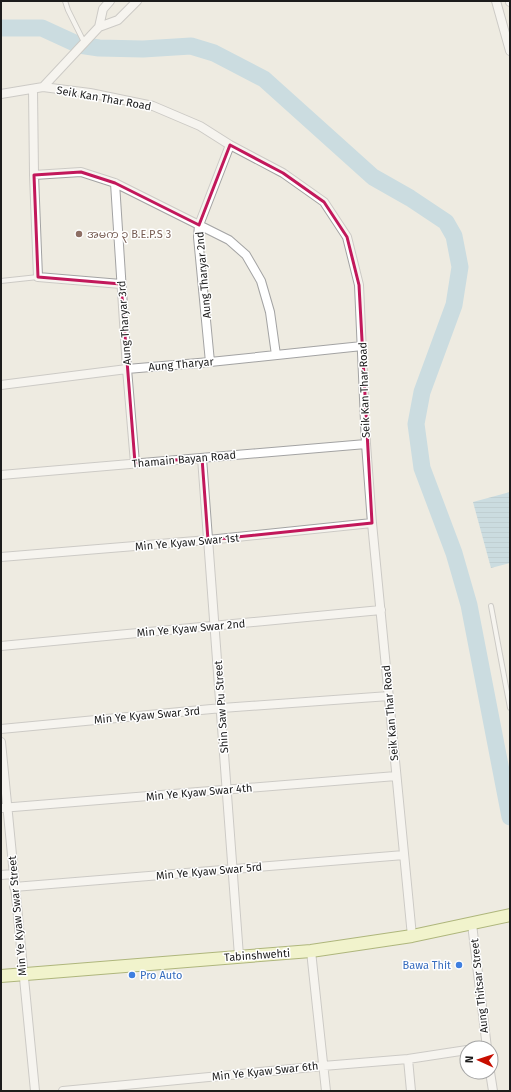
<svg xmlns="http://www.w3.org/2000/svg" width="511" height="1092" viewBox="0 0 511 1092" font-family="'Fira Sans','Noto Sans Myanmar',sans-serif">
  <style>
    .water { fill: url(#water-rules) }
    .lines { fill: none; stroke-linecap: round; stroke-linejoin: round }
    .river { stroke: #9fcbde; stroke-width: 17 }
    .service-casing { stroke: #a3a3a3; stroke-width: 6 }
    .minor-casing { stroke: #a3a3a3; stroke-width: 10 }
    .secondary-casing { stroke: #617600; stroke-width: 14 }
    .service { stroke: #fff; stroke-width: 4 }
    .minor { stroke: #fff; stroke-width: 8 }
    .secondary { stroke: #f3fcb1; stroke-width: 12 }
    .marked { fill: none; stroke: #c2185b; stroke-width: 3; stroke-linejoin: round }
    .education-dot { fill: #8d6e63; stroke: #fff; stroke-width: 1.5 }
    .shop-dot { fill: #3f7fe0; stroke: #fff; stroke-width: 1.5 }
    .labels { text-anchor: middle; stroke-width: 3; stroke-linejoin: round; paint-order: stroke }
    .street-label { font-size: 11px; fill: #1c1c1c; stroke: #fff }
    .education-label { font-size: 11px; fill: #785e54; stroke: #fff; text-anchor: start }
    .shop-label { font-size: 11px; fill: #366cbe; stroke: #fff; text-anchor: end }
  </style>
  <defs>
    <pattern id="water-rules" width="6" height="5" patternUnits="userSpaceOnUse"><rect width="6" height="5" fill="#9fcbde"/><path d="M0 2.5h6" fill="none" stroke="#88aebe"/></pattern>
  </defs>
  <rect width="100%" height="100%" fill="#eeebe1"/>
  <!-- water -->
  <path class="water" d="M510 492V563L491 568 473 502Z"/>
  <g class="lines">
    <!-- river -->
    <path class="river" d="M1 28H42L79 45 99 48 143 49 191 46 214 53 264 79 373 177 410 198 446 222 454 236 460 267 454 305 422 392 416 424 422 468 454 553 469 605 510 817"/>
    <!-- service casing -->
    <g class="service-casing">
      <path id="service" d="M65 1 68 10 84 42
        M1 281 38 277
        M491 606 510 708"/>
    </g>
    <!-- minor casing -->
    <g class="minor-casing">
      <path id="minor" d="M496 1 510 51
        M510 1V2
        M99 27 103 9 110 1
        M43 87 99 27 118 20 137 1
        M33 89 34 175 38 277 121 284
        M1 94 43 87 90 93 153 106 200 126 230 145 283 173 324 202 347 237 359 285 366 444 372 523 412 936
        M34 175 81 172 115 183 229 240 246 255 261 281 270 312 276 355
        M115 183 127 369 135 463
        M210 362 198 237 199 225 230 145
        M1 385 127 369 210 362 362 346
        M202 458 239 956
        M1 475 366 444
        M1 557 208 540 372 523
        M1 646 381 610
        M1 729 222 708 389 696
        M1 742 35 1091
        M1 808 396 776
        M1 875 13 874
        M14 887 404 855
        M472 924 487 1048
        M311 951 326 1091
        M408 1059 411 1091
        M490 1072 493 1091
        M63 1091 323 1066 408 1059 467 1050"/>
    </g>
    <!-- secondary casing -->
    <g class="secondary-casing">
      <path id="secondary" d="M1 976 311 951 412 936 510 915"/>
    </g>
    <!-- service -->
    <use href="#service" class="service"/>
    <!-- minor -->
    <use href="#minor" class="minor"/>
    <!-- secondary -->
    <use href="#secondary" class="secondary"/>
  </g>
  <!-- marked area -->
  <path d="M0 0H511V1092H0ZM230 145 283 173 324 202 347 237 359 285 372 523 208 540 202 458 135 463 121 284 38 277 34 175 81 172 115 183 199 225Z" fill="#eeebe1" fill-opacity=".55" fill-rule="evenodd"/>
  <path class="marked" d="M230 145 283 173 324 202 347 237 359 285 372 523 208 540 202 458 135 463 121 284 38 277 34 175 81 172 115 183 199 225Z"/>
  <!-- markers -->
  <circle class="education-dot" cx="79" cy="234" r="4"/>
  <g class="shop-dot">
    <circle cx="459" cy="965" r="4"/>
    <circle cx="132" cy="975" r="4"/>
  </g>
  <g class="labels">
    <!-- street labels -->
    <g class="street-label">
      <text transform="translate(104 98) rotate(10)" y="4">Seik Kan Thar Road</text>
      <text transform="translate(203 275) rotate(-95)" y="4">Aung Tharyar 2nd</text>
      <text transform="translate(124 323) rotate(-94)" y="4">Aung Tharyar 3rd</text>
      <text transform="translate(181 364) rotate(-5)" y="4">Aung Tharyar</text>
      <text transform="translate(364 390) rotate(-92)" y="4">Seik Kan Thar Road</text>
      <text transform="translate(184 459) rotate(-5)" y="4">Thamain Bayan Road</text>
      <text transform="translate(187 542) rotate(-5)" y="4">Min Ye Kyaw Swar 1st</text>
      <text transform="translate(191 628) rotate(-5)" y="4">Min Ye Kyaw Swar 2nd</text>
      <text transform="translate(221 707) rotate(-94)" y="4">Shin Saw Pu Street</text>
      <text transform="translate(390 713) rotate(-95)" y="4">Seik Kan Thar Road</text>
      <text transform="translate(147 715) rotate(-5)" y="4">Min Ye Kyaw Swar 3rd</text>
      <text transform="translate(199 792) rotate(-5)" y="4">Min Ye Kyaw Swar 4th</text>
      <text transform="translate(209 871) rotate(-5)" y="4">Min Ye Kyaw Swar 5rd</text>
      <text transform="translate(17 916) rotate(-95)" y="4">Min Ye Kyaw Swar Street</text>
      <text transform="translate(257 955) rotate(-4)" y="4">Tabinshwehti</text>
      <text transform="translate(479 986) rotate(-96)" y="4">Aung Thitsar Street</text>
      <text transform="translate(265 1071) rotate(-6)" y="4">Min Ye Kyaw Swar 6th</text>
    </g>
    <!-- education labels -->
    <g class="education-label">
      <text x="87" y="238">အမက ၃ B.E.P.S 3</text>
    </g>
    <!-- shop labels -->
    <g class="shop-label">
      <text x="451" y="969">Bawa Thit</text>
      <text x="140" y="979" text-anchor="start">Pro Auto</text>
    </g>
  </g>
  <!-- border -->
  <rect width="511" height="1092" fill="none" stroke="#1c1c1c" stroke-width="4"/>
  <!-- north arrow -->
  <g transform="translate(479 1060) rotate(273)"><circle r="19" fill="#ffffff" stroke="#a4a4a4"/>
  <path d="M0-3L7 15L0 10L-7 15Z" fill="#c80e00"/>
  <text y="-6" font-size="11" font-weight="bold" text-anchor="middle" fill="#1c1c1c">N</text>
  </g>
</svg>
